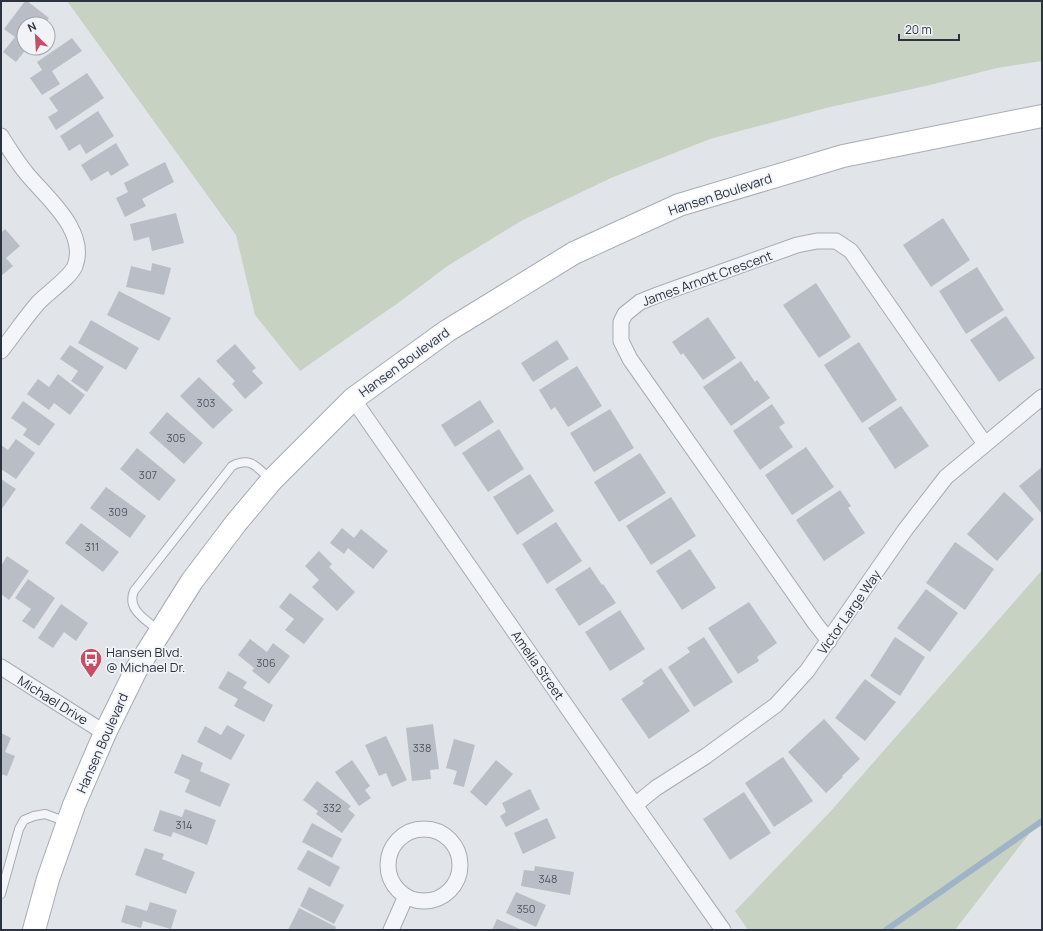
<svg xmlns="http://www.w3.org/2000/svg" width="1043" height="931" viewBox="0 0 1043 931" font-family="Manrope,sans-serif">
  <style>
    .green { fill: #c7d2c3 }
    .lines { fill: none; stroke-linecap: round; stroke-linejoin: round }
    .stream { stroke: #9fb4c7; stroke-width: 6 }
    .building { fill: #b9bec6 }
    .lane-casing { stroke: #a7acb3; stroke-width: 10 }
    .street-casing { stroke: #a7acb3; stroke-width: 17 }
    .secondary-casing { stroke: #a7acb3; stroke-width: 24 }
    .lane { stroke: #f4f5f8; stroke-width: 8 }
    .street { stroke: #f4f5f8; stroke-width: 15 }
    .secondary { stroke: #fff; stroke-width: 22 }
    .labels { text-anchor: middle; stroke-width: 3.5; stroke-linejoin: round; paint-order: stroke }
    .number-label { font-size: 11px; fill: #4e5662 }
    .street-label { font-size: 13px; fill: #2b3340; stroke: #f1f3f7 }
    .poi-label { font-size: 13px; fill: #2b3340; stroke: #f1f3f7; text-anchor: start }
  </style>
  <rect width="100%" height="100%" fill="#e1e5e9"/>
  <!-- green -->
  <path class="green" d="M67 1H1042V61L997 68 926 86 830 107 710 139 611 178 521 221 449 265 398 303 300 371 255 315 236 235Z
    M1042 570V817L955 930H748L735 911 830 812Z"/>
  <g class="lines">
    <!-- stream -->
    <path class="stream" d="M886 930 1042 821"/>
  </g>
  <!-- building -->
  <path class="building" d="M25 1H27L49 18 45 24H24V48H27L16 62 3 52 15 37 4 29Z
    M72 38 82 51 52 71 60 84 42 95 30 78 42 70 37 62Z
    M87 73 104 98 56 130 48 117 58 111 49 98Z
    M98 111 114 136 86 154 80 144 69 151 60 136Z
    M116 143 129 165 111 176 108 171 91 181 81 165Z
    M165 162 174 182 142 199 146 206 125 217 116 198 128 192 124 183Z
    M176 213 184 243 152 251 149 237 134 241 130 224Z
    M943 218 970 260 931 287 903 245Z
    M5 229 20 246 6 258 13 266 1 276V233Z
    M152 263 171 268 164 295 126 287 131 266 151 271Z
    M977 267 1004 310 966 334 939 291Z
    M816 283 851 337 819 358 783 305Z
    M119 291 171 318 159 341 107 315Z
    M1006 316 1035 358 999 382 970 340Z
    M708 317 736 358 703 380 683 353 681 355 672 342Z
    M91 320 139 348 126 370 78 343Z
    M557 340 569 359 533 382 521 363Z
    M859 342 897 400 862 423 824 365Z
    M235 344 256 368 252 371 263 383 245 399 232 384 235 381 216 361Z
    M70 345 104 367 87 392 71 381 78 371 60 359Z
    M741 361 755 382 757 380 770 398 731 426 703 387Z
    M577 366 602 406 568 427 555 407 551 410 539 390Z
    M58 374 85 395 70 415 54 403 49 410 27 394 38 379 49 387Z
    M199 377 233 410 213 429 180 396Z
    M480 400 494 422 455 447 441 425Z
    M23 401 55 424 39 446 23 435 27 429 11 418Z
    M772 404 785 423 779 427 793 447 760 470 733 431Z
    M901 406 929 446 895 469 868 428Z
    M610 409 634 448 594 472 570 433Z
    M167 412 203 443 184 464 149 433Z
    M499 429 524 469 488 492 462 453Z
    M16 439 35 453 16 479 1 469V445L8 450Z
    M806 447 834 487 792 515 765 475Z
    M137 448 176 480 159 501 120 469Z
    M640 453 666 493 619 522 594 482Z
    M1042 467V514L1019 486Z
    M530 474 554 511 517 535 493 497Z
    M1 479 16 489 1 510Z
    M106 487 146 516 130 538 90 508Z
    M840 490 851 506 848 508 865 533 824 561 796 520Z
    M1004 492 1034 519 997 561 967 534Z
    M671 497 696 536 651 565 626 526Z
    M556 522 582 561 547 584 522 544Z
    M81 523 119 552 103 572 65 543Z
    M342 528 354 538 361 529 388 551 373 569 348 548 344 554 330 543Z
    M955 542 994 569 965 610 926 583Z
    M690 549 716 588 682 610 656 571Z
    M319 551 332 564 329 567 355 592 337 611 312 587 319 580 305 566Z
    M7 556 29 571 9 600 1 594V566Z
    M590 567 602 585 603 584 616 603 579 626 555 589Z
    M28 579 55 598 34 629 22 621 31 609 15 598Z
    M926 589 958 613 930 652 897 628Z
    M290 593 324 619 304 644 285 630 294 619 279 607Z
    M749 602 777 643 757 657 759 661 738 674 708 628Z
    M61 604 88 623 76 641 64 632 53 648 38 638Z
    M620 610 645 649 610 671 585 632Z
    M704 637 733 682 694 707 668 667 690 652 687 648Z
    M895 637 925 657 900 696 870 676Z
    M250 639 267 652 273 643 290 656 269 684 252 671 254 668 238 655Z
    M661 668 690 711 649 739 621 699 642 685 644 683 642 681Z
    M228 671 247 682 243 688 273 705 264 722 234 706 238 699 218 688Z
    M865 679 896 702 865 741 835 718Z
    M824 719 860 759 842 776 843 777 826 793 788 752Z
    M433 724 439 769 430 770 431 779 412 781 406 728Z
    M227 725 245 735 231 760 197 742 205 726 221 735Z
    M1 733 11 738 5 752 15 756 7 776 1 774Z
    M386 736 407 780 392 787 386 773 379 776 365 745Z
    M454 739 475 745 464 787 453 784 457 771 446 768Z
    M182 754 203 763 200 771 230 784 220 807 185 792 190 780 174 773Z
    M783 757 813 801 774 827 745 783Z
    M352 760 370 786 365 790 371 798 359 806 335 772Z
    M496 760 513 774 486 806 470 792Z
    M317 781 351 806 348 809 355 815 342 833 316 814 318 811 303 800Z
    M530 789 540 809 506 827 500 816 506 812 502 803Z
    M744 792 771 833 730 860 703 819Z
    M185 809 216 820 207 845 173 832 171 837 153 831 160 810 182 817Z
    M547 818 556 838 523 854 514 833Z
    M312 823 342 839 332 858 302 842Z
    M145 848 164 854 162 859 195 872 186 894 135 875Z
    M308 850 340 867 330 887 297 869Z
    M535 866 574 872 570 895 521 886 524 870 534 871Z
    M309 887 344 905 334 924 300 906Z
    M516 892 546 905 536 927 506 913Z
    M150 902 177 910 171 929 143 921 141 928 121 922 126 905 147 911Z
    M299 908 336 927 335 930H288Z
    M497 919 522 930H492Z"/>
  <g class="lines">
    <!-- lane casing -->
    <g class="lane-casing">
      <path id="lane" d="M159 631C147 620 126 610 134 591L232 466C252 456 257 468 271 480
        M1 894 19 829 24 820 34 816 45 814 67 822"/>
    </g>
    <!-- street casing -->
    <g class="street-casing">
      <path id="street" d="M1 136C9 149 17 162 27 174 47 198 88 231 75 266 70 278 47 293 38 303 25 318 13 336 1 351
        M353 399 635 805 723 930
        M829 641 815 623 630 359 621 341V322L625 314 640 302 660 294 797 245 817 241H836L851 251 985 444
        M1 667 105 733
        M635 805 656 788 706 756 776 705 807 671 905 530 946 477 1042 397
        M388 865a36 36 0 1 1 72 0a36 36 0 1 1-72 0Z
        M391 930 406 896"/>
    </g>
    <!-- secondary casing -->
    <g class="secondary-casing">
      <path id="secondary" d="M34 930 48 879 74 805 105 733 136 670 192 581 236 523 272 480 353 399 447 331 574 253 679 205 843 156 1042 116"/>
    </g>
    <!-- lane -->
    <use href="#lane" class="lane"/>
    <!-- street -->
    <use href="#street" class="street"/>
    <!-- secondary -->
    <use href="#secondary" class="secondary"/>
  </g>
  <!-- icons -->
  <defs>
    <g id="bus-pin" transform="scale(1.15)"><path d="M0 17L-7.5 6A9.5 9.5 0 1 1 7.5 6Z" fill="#c64e65" stroke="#f1f3f7"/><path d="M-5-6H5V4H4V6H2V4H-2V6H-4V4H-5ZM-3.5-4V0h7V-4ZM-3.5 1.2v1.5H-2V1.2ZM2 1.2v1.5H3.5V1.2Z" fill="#fff"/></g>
  </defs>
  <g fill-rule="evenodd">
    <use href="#bus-pin" x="91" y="659"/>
  </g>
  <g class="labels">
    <!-- number labels -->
    <g class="number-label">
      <text x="206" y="407">303</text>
      <text x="176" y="442">305</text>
      <text x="148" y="479">307</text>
      <text x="118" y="516">309</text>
      <text x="92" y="551">311</text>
      <text x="266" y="667">306</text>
      <text x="422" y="752">338</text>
      <text x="332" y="812">332</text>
      <text x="184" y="829">314</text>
      <text x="548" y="883">348</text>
      <text x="526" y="913">350</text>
    </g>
    <!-- street labels -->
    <g class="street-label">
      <text transform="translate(720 194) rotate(-18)" y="5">Hansen Boulevard</text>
      <text transform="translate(707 278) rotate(-20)" y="5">James Arnott Crescent</text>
      <text transform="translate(404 362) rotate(-36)" y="5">Hansen Boulevard</text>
      <text transform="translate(849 612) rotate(-55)" y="5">Victor Large Way</text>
      <text transform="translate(538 665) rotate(55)" y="5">Amelia Street</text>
      <text transform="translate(53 700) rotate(32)" y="5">Michael Drive</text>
      <text transform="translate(102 743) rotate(-66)" y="5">Hansen Boulevard</text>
    </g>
    <!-- poi labels -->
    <g class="poi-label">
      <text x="106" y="657">Hansen Blvd.<tspan x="106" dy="15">@ Michael Dr.</tspan></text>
    </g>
  </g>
  <!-- border -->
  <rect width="1043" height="931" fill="none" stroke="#2b3340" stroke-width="4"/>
  <!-- north arrow -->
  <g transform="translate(36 36) rotate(335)"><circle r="19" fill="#f1f3f7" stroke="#a2a6ae"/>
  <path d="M0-3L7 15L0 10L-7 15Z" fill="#c64e65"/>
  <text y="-6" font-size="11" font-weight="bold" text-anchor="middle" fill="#2b3340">N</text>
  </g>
  <!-- scale -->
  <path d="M899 34v6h60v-6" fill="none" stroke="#2b3340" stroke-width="2"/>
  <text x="905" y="34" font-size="12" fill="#2b3340" stroke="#f1f3f7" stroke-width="3" paint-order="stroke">20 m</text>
</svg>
